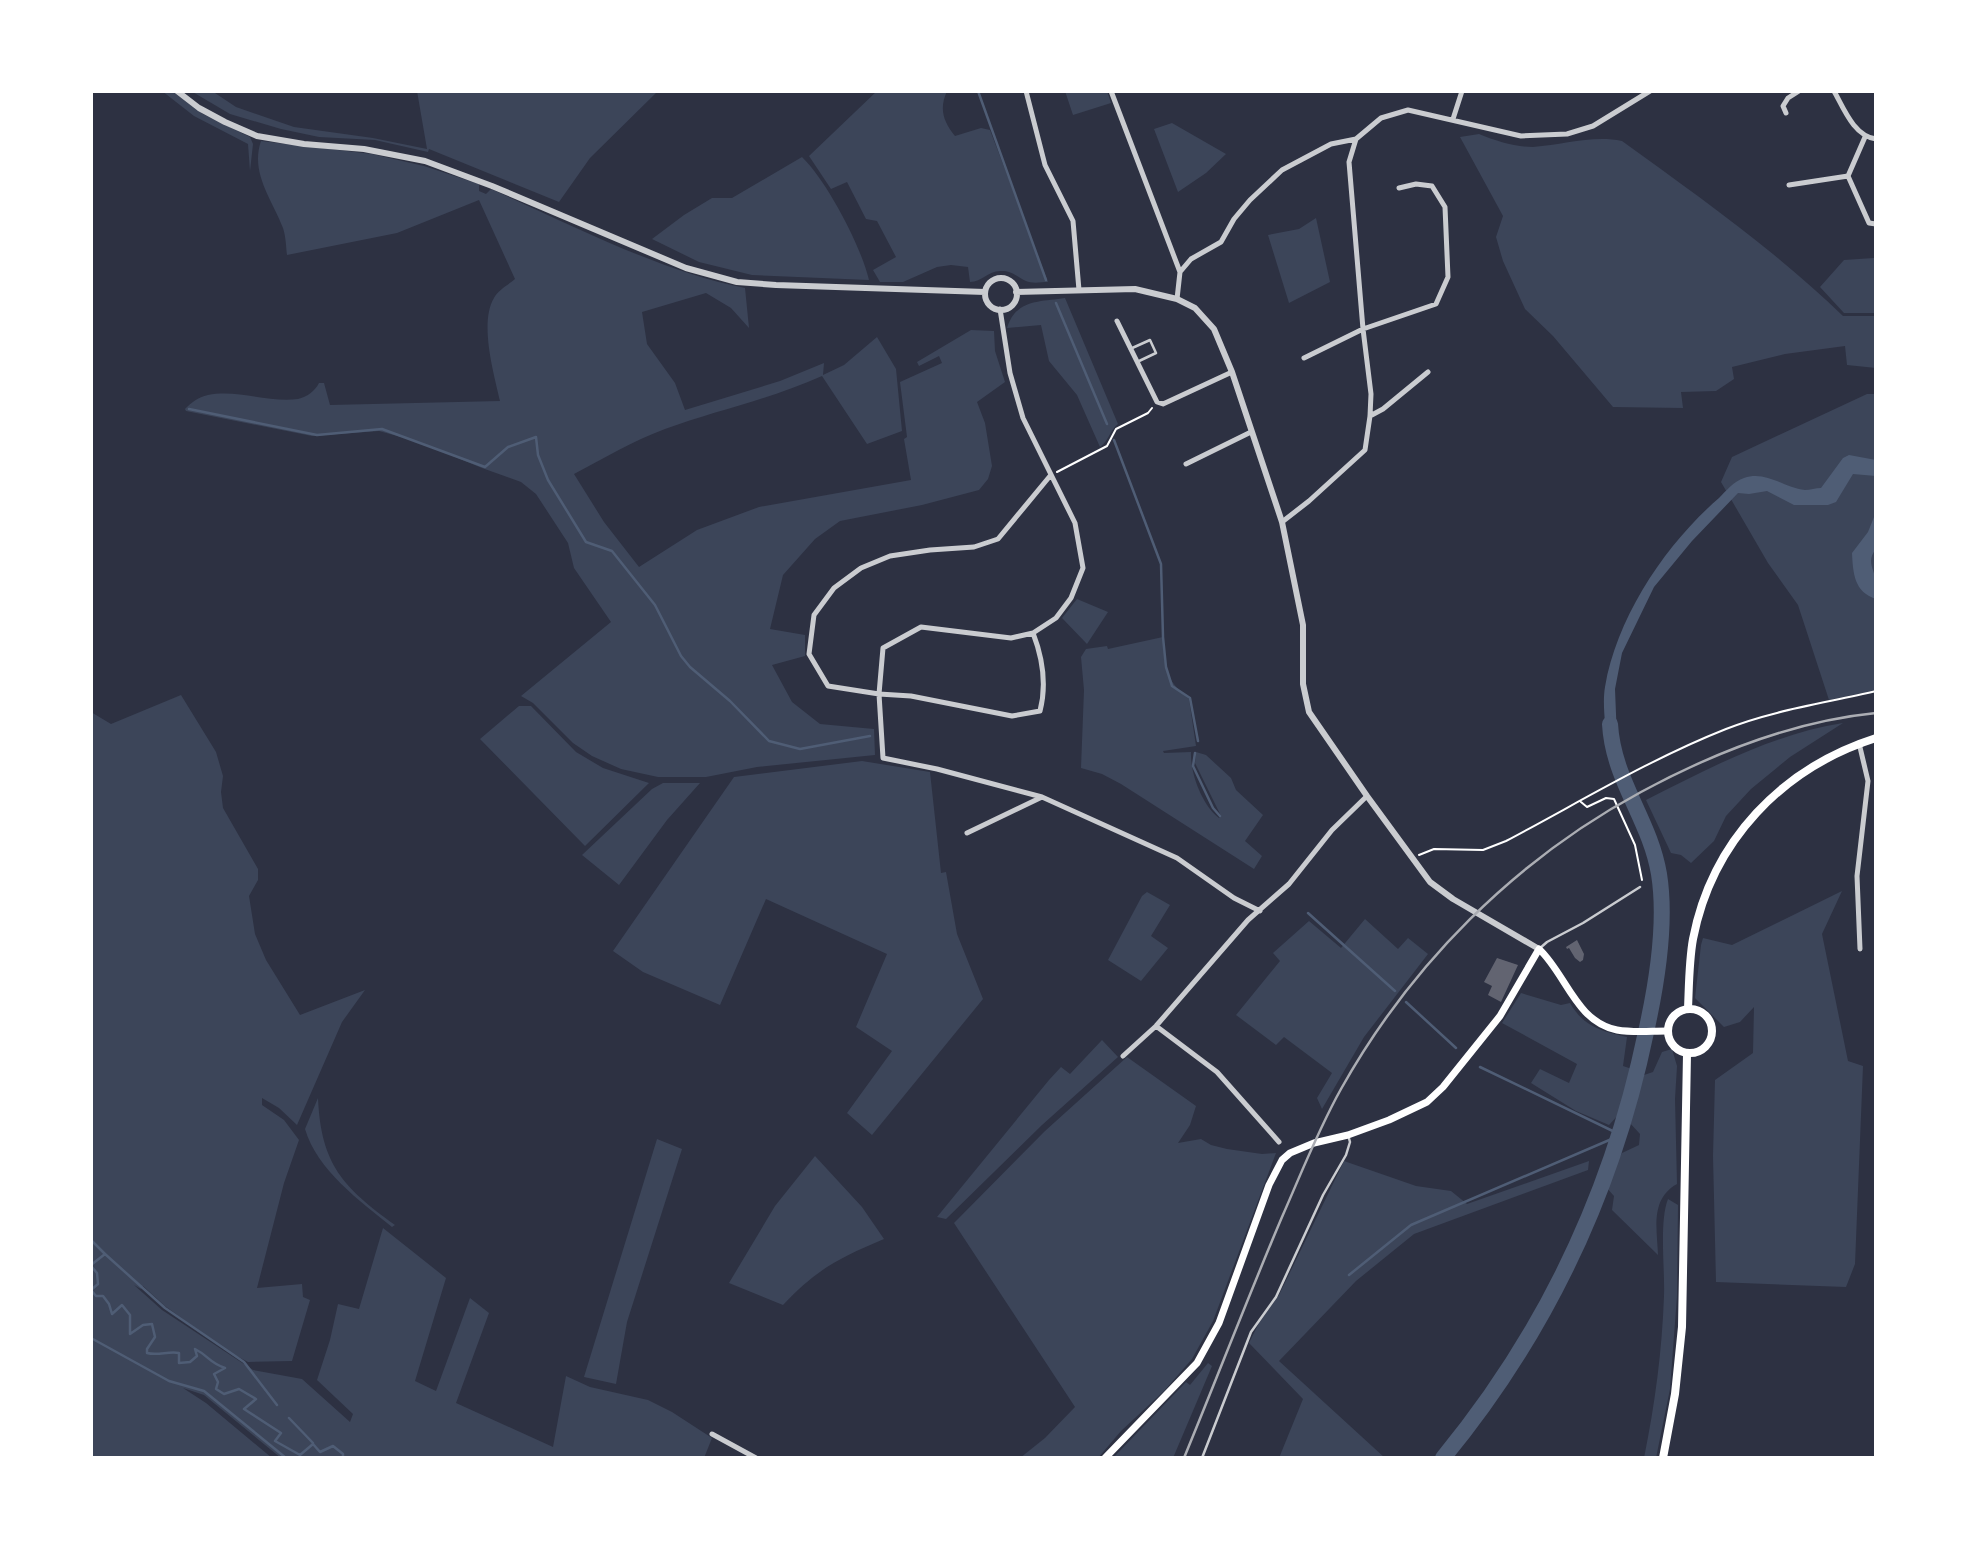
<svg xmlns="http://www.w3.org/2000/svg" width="1967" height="1549" viewBox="0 0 1967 1549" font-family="Signika,sans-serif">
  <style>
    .green { fill: #3c4559 }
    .water { fill: #4f5d75 }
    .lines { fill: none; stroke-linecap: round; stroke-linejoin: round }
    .stream { stroke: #4f5d75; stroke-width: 2.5 }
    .river { stroke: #4f5d75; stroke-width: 16 }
    .building { fill: #626471 }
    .path { stroke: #fff; stroke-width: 2 }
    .service { stroke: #caccd0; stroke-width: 2.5 }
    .minor { stroke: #caccd0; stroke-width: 5 }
    .tertiary { stroke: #caccd0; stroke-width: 6 }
    .secondary { stroke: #fff; stroke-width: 7 }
    .primary { stroke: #fff; stroke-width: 8 }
    .rail { stroke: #abadb3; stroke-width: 2.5 }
  </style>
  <rect width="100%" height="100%" fill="#2d3142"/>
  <!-- green -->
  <path class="green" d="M162 91H172L203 114 250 137 253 144 250 171 248 144 194 116Z
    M191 91H212L236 107 294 127 373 138 427 149 417 91H658L590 158 559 202 429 149 428 152 375 140 319 137 281 129 230 114Z
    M877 91H947C939 109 943 121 955 136L981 128 990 130 1048 282C1042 282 1032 284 1026 281 1017 277 1012 270 1000 271 988 271 982 282 970 282L968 267 951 265 937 267 903 282H880L873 270 896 257 877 221 866 219 847 182 831 189 809 156Z
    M1065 91H1107L1111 103 1073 115Z
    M1172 123 1226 154 1206 173 1178 192 1154 129Z
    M1479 134C1496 141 1515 147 1533 147 1564 145 1592 135 1622 141 1698 196 1775 250 1843 316H1876V368L1847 365 1845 346 1785 354 1732 367 1734 379 1716 391 1681 392 1683 408 1613 407 1553 336 1525 309 1503 261 1496 237 1503 216 1460 137Z
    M261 141 372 154 424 166 479 184V191L486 194 491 189C572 225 659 271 745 288L749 328 731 308 706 293 642 312 647 344 675 383 685 410 780 381 824 363 823 375 844 365 877 337 896 369 902 431 867 444 822 376C771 399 717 410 665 429 633 441 604 458 574 474L604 522 639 567 697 530 759 507 911 480 904 439 907 437 900 382 942 363 939 356 919 366 917 362 971 330 994 331 995 351 1005 382 977 402 985 423 992 466 988 479 979 490 922 505 840 521 815 539 783 575 770 629 805 635V656L772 665 792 702 820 724 874 729 875 755 757 767 706 777H658L621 769 592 756 573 743 533 703 521 696 611 622 574 568 568 543 536 494 521 482 482 468 419 442 379 431 312 436 186 411 185 409C191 403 198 397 208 395 237 389 269 403 298 399 307 397 315 391 319 383H324L330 405 500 401C494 374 479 323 494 298 498 290 508 285 515 279L479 200 397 233 287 255C286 247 286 237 283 228 272 199 250 173 261 141Z
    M802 157C827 181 861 246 869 280L752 275 699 262 652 239 684 215 712 198H732Z
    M1316 218 1330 282 1289 303 1268 235 1299 229Z
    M1874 258 1876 261V313H1844L1820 287 1844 260Z
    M1065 298 1118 424C1109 431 1109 441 1100 447L1077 395 1049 361 1041 325 1007 328C1016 299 1040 302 1065 298Z
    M1867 394H1876V690L1829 700 1798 605 1768 563 1721 482 1732 457Z
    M1077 599 1108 612 1087 644 1062 618Z
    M1163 637C1165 667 1164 679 1189 699L1196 746 1163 751 1164 753 1191 752C1190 773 1202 805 1219 818L1221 816 1195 763 1196 752 1206 755 1231 778 1236 790 1263 815 1245 841 1262 856 1254 869 1121 784 1102 774 1081 768 1084 690 1081 657 1086 649 1107 646 1108 649Z
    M181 695 216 752 223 776 221 792 223 808 258 869V880L249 896 255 934 266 960 300 1015 365 990 342 1022 297 1125 279 1108 262 1098V1105L284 1120 299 1140 284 1183 257 1288 302 1284 303 1297 310 1300 292 1361 248 1362 227 1351 165 1306 143 1286 141 1289 134 1285 162 1310 253 1370 302 1379 350 1422 353 1414 317 1380 330 1340 338 1304 359 1309 383 1228 446 1278 415 1381 436 1391 470 1298 489 1313 456 1403 553 1447 566 1376 590 1387 648 1400 672 1412 712 1438 704 1458H281L204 1395 183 1388 206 1403 272 1458H91V712L111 724Z
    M519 706H531L576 752 603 768 649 783 585 846 480 739Z
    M1843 723 1790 757 1751 789 1726 816 1714 841 1691 863 1681 855 1671 853 1646 800C1709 768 1773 734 1843 723Z
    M862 761 930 772 941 873 946 872 957 934 983 999 872 1135 847 1113 892 1051 856 1027 887 954 766 899 720 1005 643 972 613 951 734 777Z
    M663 783H700L667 820 619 885 582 855 652 789Z
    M1842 891 1822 934 1848 1061 1863 1066 1855 1264 1846 1287 1716 1282 1713 1156 1715 1080 1753 1053 1754 1007 1740 1022 1724 1027 1695 998 1701 945 1703 938 1732 945Z
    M1147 892 1170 905 1151 936 1168 948 1141 981 1108 960 1142 896Z
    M1365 919 1398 949 1408 938 1428 954 1364 1037 1322 1109 1317 1098 1332 1073 1284 1037 1276 1045 1236 1015 1280 961 1273 953 1309 921 1341 948Z
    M1521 993 1561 1005 1570 1003C1584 1027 1601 1031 1627 1037L1623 1066 1632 1069 1621 1112 1609 1125 1576 1111 1531 1083 1540 1069 1569 1083 1577 1064 1502 1023Z
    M1102 1040 1118 1057 1042 1125 946 1219 937 1217 1049 1080 1061 1067 1070 1074Z
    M1672 1049 1677 1066 1675 1099 1677 1184C1650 1199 1657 1229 1658 1255L1612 1210 1614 1196 1605 1186 1622 1153 1639 1145 1640 1134 1629 1122 1644 1075 1653 1072 1662 1052Z
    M1127 1057 1196 1106 1190 1125 1178 1143 1201 1139 1211 1145 1227 1149 1262 1154 1276 1153 1213 1321 1192 1359 1164 1391 1121 1431 1098 1458H1020L1045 1438 1075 1407 954 1223 1045 1131Z
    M318 1098C321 1165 343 1187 395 1225L392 1227C360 1201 317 1170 305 1129Z
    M657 1139 682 1149 627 1322 616 1384 584 1377Z
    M815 1156 862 1207 884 1239C839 1258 817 1269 783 1305L729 1283 775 1206Z
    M1344 1161 1416 1186 1451 1191 1467 1204 1589 1161 1588 1170 1414 1234 1356 1281 1279 1361 1385 1458H1279L1303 1399 1249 1343 1259 1323 1279 1295Z
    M1668 1199 1678 1205 1677 1296 1670 1389 1656 1458H1644C1655 1404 1662 1351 1664 1296 1665 1269 1659 1222 1668 1199Z
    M1208 1363 1212 1366 1173 1458H1113L1186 1382 1190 1385Z"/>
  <!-- water -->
  <path class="water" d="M1849 455 1876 460V476L1853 474 1836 502 1828 505H1794L1767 491 1749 494 1738 493 1692 541 1654 587 1622 653 1615 689 1617 739 1607 745C1606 727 1602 705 1605 687 1617 616 1666 544 1719 498 1726 491 1734 481 1744 478 1766 470 1784 488 1805 490 1810 490 1816 488 1821 488L1843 458Z
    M1876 512V549C1866 561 1874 569 1876 581 1877 587 1876 594 1876 599 1854 592 1853 573 1852 553L1868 532Z"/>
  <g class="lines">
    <!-- stream -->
    <path class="stream" d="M978 91 1046 280
      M1056 303 1107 424
      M189 409 317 435 382 429 485 467 508 447 536 437 538 455 548 480 586 542 612 551 655 605 681 656 690 667 730 701 769 741 800 749 870 736
      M1114 440 1161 564 1163 637 1166 667 1172 686 1190 698 1198 741
      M1195 753 1193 766 1213 808 1220 816
      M1308 913 1395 991
      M1406 1002 1456 1048
      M1480 1067 1621 1135
      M91 1240 105 1254 91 1265
      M105 1254 165 1308 244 1362 277 1405
      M91 1266 97 1273 98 1284 91 1290 96 1296H103L109 1304 112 1314 122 1305 130 1315V1334L143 1325 152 1324 155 1337 147 1349V1353C158 1356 168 1351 179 1353V1363L190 1362 197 1356 195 1349C209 1356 208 1362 225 1368L214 1374 218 1382 216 1389 224 1394 239 1389 256 1399 244 1409 281 1433 275 1441 300 1455 313 1444 320 1452 333 1446 343 1454V1458
      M1349 1275 1411 1225 1621 1135
      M91 1338 169 1381 204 1391 286 1458
      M289 1418 313 1443"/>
    <!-- river -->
    <path class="river" d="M1443 1458C1547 1332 1613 1191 1646 1032 1657 983 1667 924 1659 874 1650 820 1613 780 1610 724"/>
  </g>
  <!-- building -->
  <path class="building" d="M1577 940 1584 954 1583 960 1580 962 1575 958 1569 948 1567 949 1566 947Z
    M1497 958 1518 965 1501 1002 1488 995 1492 986 1484 982Z"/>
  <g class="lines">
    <!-- path -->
    <path class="path" d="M1057 472 1107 446 1116 429 1148 413 1152 408
      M1581 802 1587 807 1606 798 1614 799 1635 845 1642 880
      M1419 855 1434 849 1483 850 1506 841C1578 803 1650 759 1726 729 1774 710 1826 703 1876 691"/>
    <!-- service -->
    <path class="service" d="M1130 349 1150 340 1156 353 1137 362
      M1539 949 1547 942 1583 923 1640 887
      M1202 1458 1251 1332 1276 1297 1323 1195 1346 1155 1350 1142 1348 1135"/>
    <!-- minor -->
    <path class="minor" d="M1026 91 1045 165 1073 221 1079 290
      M1111 91 1180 272 1177 299
      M1834 91C1844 109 1854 136 1876 139
      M1786 113 1783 106 1788 98 1799 91
      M1453 119 1462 91
      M1865 137 1848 176 1869 223 1876 224
      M1789 185 1848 176
      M1180 272 1191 259 1221 242 1234 219 1250 200 1282 170 1331 144 1356 139
      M1000 309 1010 373 1023 418 1075 523 1083 568 1071 598 1056 618 1033 633 1011 638 921 627 883 648 879 694 883 758 937 769 1042 797 1177 858 1234 898 1260 911
      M1117 321 1157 402 1163 404 1232 372
      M1304 358 1363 329 1436 304 1448 277 1445 207 1432 186 1416 184 1399 188
      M1370 416 1383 409 1428 372
      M1186 464 1251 432
      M1282 522 1309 501 1365 450 1370 416 1371 394 1363 329 1349 162 1356 139 1381 118 1408 110 1521 136 1567 134 1593 126 1650 91
      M1033 633C1043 659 1047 684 1040 711L1012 716 911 696 879 694 828 686 809 654 814 615 834 588 861 568 890 556 930 550 974 547 998 539 1050 476
      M1859 743 1868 781 1857 876 1860 949
      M967 833 1042 797
      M1156 1026 1217 1072 1279 1142
      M1123 1056 1156 1026 1248 920 1289 884 1332 830 1367 796
      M712 1434 756 1458"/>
    <!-- tertiary -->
    <path class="tertiary" d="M177 91 199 108 225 122 257 136 304 144 364 149 425 161 492 186 686 268 737 282 776 285 985 292
      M985 294a16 16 0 1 1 32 0a16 16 0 1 1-32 0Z
      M1016 292 1135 289 1177 299 1195 308 1214 329 1232 372 1282 522 1303 625V684L1309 712 1367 796 1430 882 1453 899 1539 949"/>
    <!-- secondary -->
    <path class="secondary" d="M1105 1458 1197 1363 1219 1323 1269 1185 1282 1160 1290 1153 1314 1143 1348 1135 1389 1120 1427 1102 1443 1087 1500 1016 1539 949C1566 974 1576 1022 1617 1030 1634 1033 1650 1031 1667 1031"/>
    <!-- primary -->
    <path class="primary" d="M1668 1031a22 22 0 1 1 44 0a22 22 0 1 1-44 0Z
      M1688 1009C1689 986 1689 961 1693 939 1712 841 1782 768 1876 738
      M1663 1458 1675 1394 1682 1327 1687 1054"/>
    <!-- rail -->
    <path class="rail" d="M1184 1458C1217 1378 1248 1297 1282 1217 1301 1174 1318 1130 1341 1089 1411 964 1515 860 1641 792 1713 753 1795 721 1876 713"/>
  </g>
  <!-- border -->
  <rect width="1967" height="1549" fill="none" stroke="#ffffff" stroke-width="186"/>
</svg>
